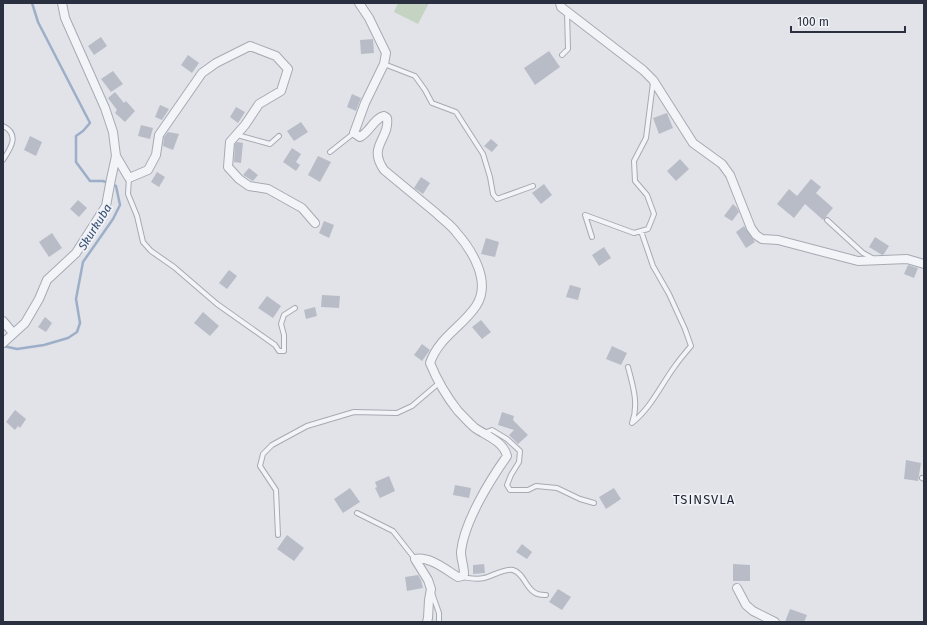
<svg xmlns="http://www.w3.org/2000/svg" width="927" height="625" viewBox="0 0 927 625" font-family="'Fira Sans',sans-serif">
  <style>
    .green { fill: #c5d3c2 }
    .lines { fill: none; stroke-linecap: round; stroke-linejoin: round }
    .stream { stroke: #9dafc8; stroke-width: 2.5 }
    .building { fill: #b8bcc6 }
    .service-casing { stroke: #a6aab3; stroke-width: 6 }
    .minor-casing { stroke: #a6aab3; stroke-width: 10 }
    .service { stroke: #f3f4f7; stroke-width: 4 }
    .minor { stroke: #f3f4f7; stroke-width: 8 }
    .labels { text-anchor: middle; stroke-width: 3.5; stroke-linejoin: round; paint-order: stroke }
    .water-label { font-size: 12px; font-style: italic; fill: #354d73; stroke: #f0f2f6 }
    .quarter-label { font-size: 13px; letter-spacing: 1px; fill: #1c2231; stroke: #f0f2f6 }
  </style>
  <rect width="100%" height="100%" fill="#e1e3e9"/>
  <!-- green -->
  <path class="green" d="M398 3H429L418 24 394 12Z"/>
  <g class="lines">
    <!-- stream -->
    <path class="stream" d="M3 346 17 349 44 345 68 338 77 332 80 323 76 299 83 262 113 219 120 205 116 186 103 181H90L76 162V136L83 131 90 123 38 22 32 3"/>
  </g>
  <!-- building -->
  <path class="building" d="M101 37 107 46 94 55 88 46Z
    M373 39 374 53 361 54 360 40Z
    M549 51 560 67 535 85 524 68Z
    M188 55 199 63 192 73 181 65Z
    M113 71 123 84 111 92 101 79Z
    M115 92 124 103 126 101 135 111 125 122 115 113 117 110 108 98Z
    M352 94 361 98 356 111 347 107Z
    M160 105 169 109 162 120 155 117Z
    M236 107 245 112 238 123 230 117Z
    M667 113 673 128 659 134 653 118Z
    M301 122 308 132 294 141 287 131Z
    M141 125 153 128 150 139 138 136Z
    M168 132 179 134 173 150 163 146 164 137Z
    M30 136 42 142 36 156 24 150Z
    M491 139 498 145 492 152 484 146Z
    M237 142 243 143 241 163 234 162 235 144Z
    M292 148 301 154 296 162 300 165 296 171 283 162Z
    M318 156 331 162 320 182 308 175Z
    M680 159 689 169 676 181 667 171Z
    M249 168 258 175 253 181 243 175Z
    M157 172 165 177 159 187 151 182Z
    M421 177 430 183 423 194 414 188Z
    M811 179 821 187 816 193 833 208 823 220 805 204 794 218 777 204 789 189 797 196Z
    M544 184 552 195 541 204 532 193Z
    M78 200 87 208 79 217 70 209Z
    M733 204 737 208 739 212 732 221 724 216Z
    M324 221 334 225 329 238 319 233Z
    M744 226 755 242 746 248 736 232Z
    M52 233 62 248 49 257 39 242Z
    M875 237 889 246 884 254 882 255 869 247Z
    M486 238 499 242 495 257 481 254Z
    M604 247 611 258 599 266 592 255Z
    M908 265 918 268 914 278 904 274Z
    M229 270 237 276 227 289 219 283Z
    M570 285 581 288 578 300 566 297Z
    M322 295 340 296 339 308 321 307Z
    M267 296 281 306 273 318 258 308Z
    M315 307 317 316 306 319 304 310Z
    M203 312 219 326 210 336 194 323Z
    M45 317 52 323 46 332 38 327Z
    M481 320 491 332 482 339 472 327Z
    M422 344 430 350 422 361 414 355Z
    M612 346 627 353 621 365 606 359Z
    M15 410 26 419 20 428 18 426 15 430 6 422Z
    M502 412 514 416 513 420 528 435 518 444 509 435 514 430 498 425Z
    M906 460 921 463 918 481 904 479Z
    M389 476 395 491 380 498 375 488 377 487 375 482Z
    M455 485 471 488 469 498 453 495Z
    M350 488 360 502 343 513 334 499Z
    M614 488 621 499 606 509 599 497Z
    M287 535 304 548 294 561 277 549Z
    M522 544 532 552 527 559 516 552Z
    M484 564 485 573 473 574V565Z
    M733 564 750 565V581H733Z
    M418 575 421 580 423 588 407 591 405 577Z
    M558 589 571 597 562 610 549 602Z
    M790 609 807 615 804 622H785Z"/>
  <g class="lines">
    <!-- service casing -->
    <g class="service-casing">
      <path id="service" d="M562 55 568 49 567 12
        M384 64 415 76 425 90 432 103 456 112 483 154 490 177 493 194 497 199 533 186
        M3 126C20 134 11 148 3 160
        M237 135 270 144 279 136
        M330 152 354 133
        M129 178 128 194 137 216 143 242 151 251 174 267 217 304 275 345 279 351H284V335L281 324 284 315 295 308
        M827 220 863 253 874 259
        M592 237 585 215 634 233 648 229 654 214 647 195 635 181 634 161 646 138 653 83
        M628 367C633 386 639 404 632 423 651 408 661 385 675 366 680 359 685 353 691 346L685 329 669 294 653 266 641 231
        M484 433 492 430 507 439 520 451 519 462 511 475 507 485 510 490H528L536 486 557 488 580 499 594 503
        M922 478 924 479
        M357 513 393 531 415 559
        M278 535 276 490 260 466 263 454 272 445 307 426 354 412 397 413 412 406 439 383
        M462 577C469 578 476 580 484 578 492 576 506 568 513 570 527 574 525 596 546 595
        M432 593 439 613V622"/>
    </g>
    <!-- minor casing -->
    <g class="minor-casing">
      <path id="minor" d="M359 3 369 18 386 53 384 64 365 103 354 133 360 137C370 132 374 118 384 116L387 118C390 139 367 146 384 170 401 184 419 199 436 213 442 219 451 225 456 232 472 250 492 282 476 306 462 327 439 337 430 363 437 380 446 396 458 411 463 416 469 423 475 428 487 436 503 441 507 456 490 480 464 522 461 552 461 559 464 566 464 574L462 576 458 577C446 570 430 556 415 559L428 580 431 589 429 600 428 618 427 622
        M560 3 561 7 643 70 653 80 693 143 722 164 730 175 751 228 756 235 762 239 778 240 858 261 907 259 924 264
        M116 156 129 178 148 170 156 155 159 135 202 73 216 63 250 46 276 56 288 69 281 91 259 104 245 125 230 142 228 167 239 179 249 186 268 189 302 208 315 223
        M3 321 13 333
        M3 343 25 323 39 299 47 280 76 253 106 206 111 179 116 156 113 132 105 108 65 18 62 3
        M737 588 746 605 753 611 775 622"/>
    </g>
    <!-- service -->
    <use href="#service" class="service"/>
    <!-- minor -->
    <use href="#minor" class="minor"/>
  </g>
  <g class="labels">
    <!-- water labels -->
    <g class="water-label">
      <text transform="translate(95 227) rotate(-58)" y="4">Skurkuba</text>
    </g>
    <!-- quarter labels -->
    <g class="quarter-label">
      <text x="704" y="504">TSINSVLA</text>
    </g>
  </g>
  <!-- border -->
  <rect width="927" height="625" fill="none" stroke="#2a3040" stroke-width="8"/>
  <!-- scale -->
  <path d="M791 26v6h114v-6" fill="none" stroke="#2a3040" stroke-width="2"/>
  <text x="797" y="26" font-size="12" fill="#2a3040" stroke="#f0f2f6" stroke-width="3" paint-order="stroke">100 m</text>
</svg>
